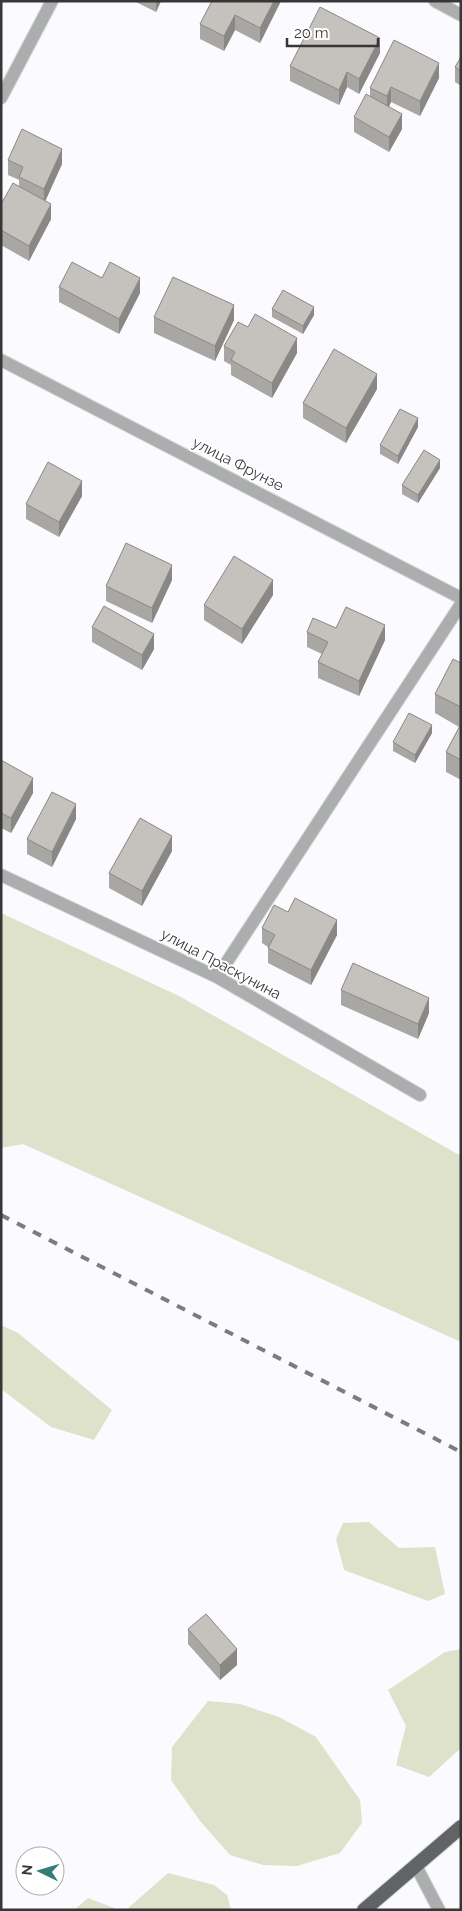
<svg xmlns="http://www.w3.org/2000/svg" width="462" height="1911" viewBox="0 0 462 1911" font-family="Raleway,sans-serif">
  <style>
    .green { fill: #dfe2ca }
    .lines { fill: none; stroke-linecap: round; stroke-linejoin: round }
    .minor-casing { stroke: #d7d7db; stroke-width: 14 }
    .trunk-casing { stroke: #d7d7db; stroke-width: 16 }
    .minor { stroke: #acaeae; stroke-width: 12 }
    .trunk { stroke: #606464; stroke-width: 14 }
    .rail { stroke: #7c7c7e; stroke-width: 4; stroke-dasharray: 9 9; stroke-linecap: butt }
    .wall { fill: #a9a7a3 }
    .shaded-wall { fill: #8a8885 }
    .building { fill: #c5c2be; stroke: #8a8885 }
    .labels { text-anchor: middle; stroke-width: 4; stroke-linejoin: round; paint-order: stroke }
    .street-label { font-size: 15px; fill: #373738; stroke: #fff }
  </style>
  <rect width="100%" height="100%" fill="#fafaff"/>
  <!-- green -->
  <path class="green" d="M1 913 179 996 461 1156V1342L23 1144 1 1148Z
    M1 1325 18 1333 112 1410 94 1440 51 1427 1 1389Z
    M369 1522 399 1548 435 1547 445 1594 428 1601 344 1570 336 1539 343 1523Z
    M461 1649V1748L429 1777 396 1765 406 1726 388 1690 445 1652Z
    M208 1701 240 1704 279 1717 316 1737 360 1800 362 1823 340 1853 297 1866 263 1865 230 1855 200 1821 171 1780 172 1747Z
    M168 1873 214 1885 227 1895 231 1910H126Z
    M88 1898 119 1910H74Z"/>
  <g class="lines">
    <!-- minor casing -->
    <g class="minor-casing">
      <path id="minor" d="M435 1 461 15
        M1 98 52 1
        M1 360 461 598
        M1 875 217 977 420 1095
        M217 977 461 604
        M416 1866 439 1910"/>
    </g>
    <!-- trunk casing -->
    <g class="trunk-casing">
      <path id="trunk" d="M364 1910 461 1827"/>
    </g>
    <!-- minor -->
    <use href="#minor" class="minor"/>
    <!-- trunk -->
    <use href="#trunk" class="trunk"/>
    <!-- rail -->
    <path class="rail" d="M1 1215 461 1452"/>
  </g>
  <!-- wall -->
  <path class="wall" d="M134 1H161L156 12Z
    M212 1H281L260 43 235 30 224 51 200 39V24Z
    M380 53 359 94 347 87 339 105 290 81V66Z
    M461 57V86L455 82V67Z
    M439 78 420 116 391 102 389 106 402 129 389 152 354 132V117L370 96V88Z
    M8 160 62 164 45 201 51 219 29 261 1 245V204L19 186V180L8 175Z
    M102 278 140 293 119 334 59 302V287Z
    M272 309 314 315 303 334 272 317Z
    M154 317 234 320 215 361 154 333Z
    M224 346 297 353 272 398 231 375V365L224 361Z
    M377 389 346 443 303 418V403Z
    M418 427 398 464 380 454V445Z
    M440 468 418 503 402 494V485Z
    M82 496 59 537 26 519V504Z
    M172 580 152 623 106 601V586Z
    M273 595 242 644 204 620V605Z
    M92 627 154 649 142 670 92 642Z
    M336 628 385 640 359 696 318 678V662L322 654 307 647V632Z
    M461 663V780L446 772V752L459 727 435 713V694Z
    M432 733 415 763 393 751V742Z
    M1 760 33 793 11 833 1 828Z
    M76 819 52 867 27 854V839Z
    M172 851 142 906 109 888V873Z
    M262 928 337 935 311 985 268 963V947L262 943Z
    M341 990 429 1013 418 1039 341 1005Z
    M188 1629 237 1665 220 1680 188 1644Z"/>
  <!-- shaded-wall -->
  <path class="shaded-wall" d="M156 1H161L156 12Z
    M274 1H281L260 43V28Z
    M235 15V30L224 51V36Z
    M380 38V53L359 94V79Z
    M439 63V78L420 116V101Z
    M347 72V87L339 105V90Z
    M391 87V102L387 111V96Z
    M402 114V129L389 152V137Z
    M62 149V164L44 204V189Z
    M51 204V219L29 261V246Z
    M140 278V293L119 334V319Z
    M234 305V320L215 361V346Z
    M314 307V315L303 334V326Z
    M297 338V353L272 398V383Z
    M377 374V389L346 443V428Z
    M418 418V427L398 464V456Z
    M440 460V468L418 503V495Z
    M82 481V496L59 537V522Z
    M172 565V580L152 623V608Z
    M273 580V595L242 644V629Z
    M385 625V640L359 696V681Z
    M154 634V649L142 670V655Z
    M432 725V733L415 763V755Z
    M33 778V793L11 833V818Z
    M76 804V819L52 867V852Z
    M172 836V851L142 906V891Z
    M337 920V935L311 985V970Z
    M429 998V1013L418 1039V1024Z
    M237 1649V1665L220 1680V1665Z"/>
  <!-- building -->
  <path class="building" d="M212 1H274L260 28 235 15 224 36 200 24Z
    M320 7 380 38 359 79 347 72 339 90 290 66Z
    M394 40 439 63 420 101 391 87 387 96 370 88Z
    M461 57V71L455 67Z
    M366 94 402 114 389 137 354 117Z
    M22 129 62 149 44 189 19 177 23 167 8 160Z
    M13 183 51 204 29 246 1 230V204Z
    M72 262 102 278 110 262 140 278 119 319 59 287Z
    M173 277 234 305 215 346 154 317Z
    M283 290 314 307 303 326 272 309Z
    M255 314 297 338 272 383 231 360 235 352 224 346 238 322 248 327Z
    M334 349 377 374 346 428 303 403Z
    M400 409 418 418 398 456 380 445Z
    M424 450 440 460 418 495 402 485Z
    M48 462 82 481 59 522 26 504Z
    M126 543 172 565 152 608 106 586Z
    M234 556 273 580 242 629 204 605Z
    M104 606 154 634 142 655 92 627Z
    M346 607 385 625 359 681 318 662 328 642 307 632 313 618 336 628Z
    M453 659 461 663V707L435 694Z
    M409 713 432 725 415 755 393 742Z
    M461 724V760L446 752Z
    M1 760 33 778 11 818 1 813Z
    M52 792 76 804 52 852 27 839Z
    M140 818 172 836 142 891 109 873Z
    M295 898 337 920 311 970 268 948 275 935 262 928 274 905 288 912Z
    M353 963 429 998 418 1024 341 990Z
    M206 1614 237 1649 220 1665 188 1629Z"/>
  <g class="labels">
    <!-- street labels -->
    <g class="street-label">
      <text transform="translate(238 464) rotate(27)" y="5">улица Фрунзе</text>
      <text transform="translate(221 964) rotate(28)" y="5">улица Праскунина</text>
    </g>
  </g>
  <!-- border -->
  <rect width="462" height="1911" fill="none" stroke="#373738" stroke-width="5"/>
  <!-- north arrow -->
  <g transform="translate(40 1871) rotate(275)"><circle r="24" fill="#ffffff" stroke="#afafaf"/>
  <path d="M0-4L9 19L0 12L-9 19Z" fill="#367d76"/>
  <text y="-8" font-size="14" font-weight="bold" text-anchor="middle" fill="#373738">N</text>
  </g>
  <!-- scale -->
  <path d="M287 38v8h91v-8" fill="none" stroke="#373738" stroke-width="2.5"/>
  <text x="294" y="38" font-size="15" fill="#373738" stroke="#ffffff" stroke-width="4" paint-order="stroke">20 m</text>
</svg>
